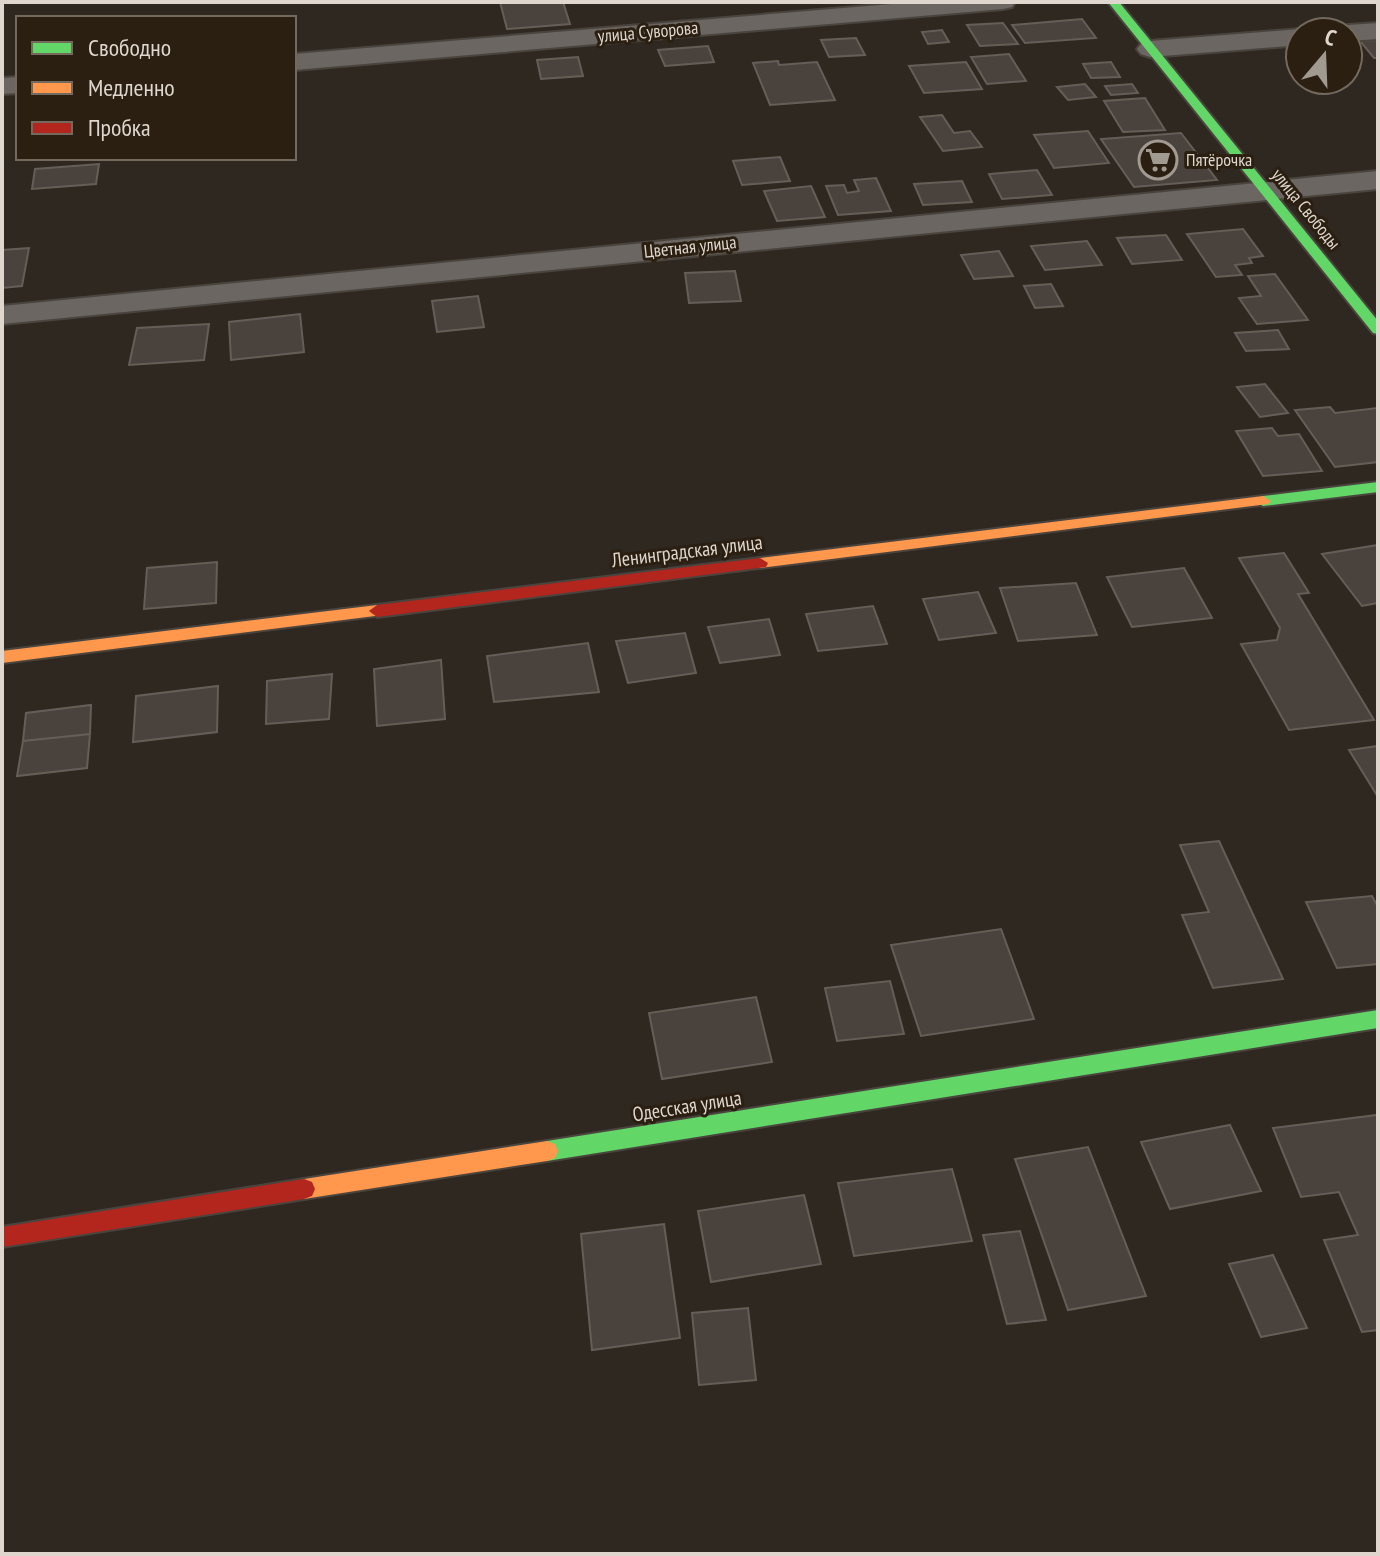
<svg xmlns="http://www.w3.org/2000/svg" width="1380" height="1556" viewBox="0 0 1380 1556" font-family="'PT Sans Narrow',sans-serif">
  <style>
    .building { fill: #4a433d; stroke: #655e58; stroke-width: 2 }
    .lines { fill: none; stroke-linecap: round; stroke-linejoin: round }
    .street-casing { stroke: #4a443e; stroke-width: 4 }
    .fast-casing { stroke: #4a443e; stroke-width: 4 }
    .slow-casing { stroke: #4a443e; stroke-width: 4 }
    .jam-casing { stroke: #4a443e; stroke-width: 4 }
    .street { fill: #6b6661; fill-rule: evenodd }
    .fast { fill: #63d668; fill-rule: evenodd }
    .slow { fill: #ff974d; fill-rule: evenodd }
    .jam { fill: #b3261e; fill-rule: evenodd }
    .labels { text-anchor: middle; stroke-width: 6; stroke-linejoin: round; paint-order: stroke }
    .far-street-label { font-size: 18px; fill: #dfd7ce; stroke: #2b1f11 }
    .far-poi-label { font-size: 18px; fill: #dfd7ce; stroke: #2b1f11; text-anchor: start }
    .street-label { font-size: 20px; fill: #dfd7ce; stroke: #2b1f11 }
  </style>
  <rect width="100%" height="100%" fill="#2f2820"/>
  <!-- building -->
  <path class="building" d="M500 2H563L570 24 507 29Z
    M1082 19 1096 38 1025 43 1012 25Z
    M1003 23 1018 44 980 46 967 25Z
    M942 30 949 42 928 44 922 32Z
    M856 38 865 55 829 57 821 40Z
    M1378 40V58H1374L1360 41Z
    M708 46 714 62 665 66 658 50Z
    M1009 54 1026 81 987 84 971 57Z
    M578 57 583 76 541 79 537 60Z
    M778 61 779 65 817 62 835 100 770 105 753 63Z
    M966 62 982 89 924 93 909 66Z
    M1111 62 1120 77 1091 78 1083 64Z
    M1085 84 1096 97 1068 100 1057 87Z
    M1132 84 1138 93 1111 95 1105 86Z
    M1145 98 1165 130 1123 132 1104 101Z
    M942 115 954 133 970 131 982 147 943 151 920 117Z
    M1088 131 1109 163 1054 168 1034 135Z
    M1181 133 1217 180 1134 187 1101 139Z
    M780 157 790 181 742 185 733 161Z
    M99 164 96 184 32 189 35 169Z
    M1037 170 1052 195 1002 199 989 174Z
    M876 178 891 211 838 215 826 186 844 185 847 193 859 191 854 180Z
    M962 181 972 202 923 205 914 184Z
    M811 186 825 217 777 221 764 191Z
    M1243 229 1263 256 1249 258 1252 263 1235 265 1242 275 1216 277 1187 234Z
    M1166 235 1182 260 1132 264 1117 238Z
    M1087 241 1102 265 1045 270 1031 246Z
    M29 248 22 286 2 288V250Z
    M999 251 1013 276 974 279 961 255Z
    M735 271 741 301 689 303 685 273Z
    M1275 274 1308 320 1257 324 1239 298 1261 296 1248 276Z
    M1051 284 1063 306 1035 308 1024 286Z
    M478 296 484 327 437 332 432 301Z
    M300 314 304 352 231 360 229 322Z
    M209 324 204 360 129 365 137 328Z
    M1278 330 1289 349 1246 351 1235 333Z
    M1265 384 1288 413 1260 417 1237 387Z
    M1330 407 1335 413 1377 408 1378 462 1335 467 1295 410Z
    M1272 428 1278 436 1299 434 1322 471 1263 476 1236 431Z
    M1378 545V603L1362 606 1322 554Z
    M1284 553 1309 593 1298 594 1374 720 1289 730 1241 644 1277 640 1280 628 1239 558Z
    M217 562 216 603 144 609 147 568Z
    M1184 568 1212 618 1132 627 1107 577Z
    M1076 583 1097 635 1018 641 1000 588Z
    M978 592 996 633 939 640 923 599Z
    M873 606 887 644 818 651 806 614Z
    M769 619 780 655 720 663 708 627Z
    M685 633 696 673 628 683 616 641Z
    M588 643 599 692 494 702 487 656Z
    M441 660 445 719 377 726 374 669Z
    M332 674 329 719 266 724 267 681Z
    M218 686 217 732 133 742 136 696Z
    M91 705 90 734 23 741 26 713Z
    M90 734 87 768 17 776 23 741Z
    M1378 746V797L1349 750Z
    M1219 841 1283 979 1213 988 1182 915 1209 912 1180 845Z
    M1372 896 1378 907V964L1337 968 1306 902Z
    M1001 929 1034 1019 921 1036 891 945Z
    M890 981 904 1034 837 1041 825 988Z
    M756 997 772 1062 662 1079 649 1013Z
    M1377 1115 1378 1330 1362 1332 1324 1240 1358 1235 1339 1192 1301 1197 1273 1128Z
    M1230 1125 1261 1191 1170 1209 1141 1142Z
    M1088 1147 1146 1296 1068 1310 1015 1159Z
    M952 1169 972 1241 854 1256 838 1183Z
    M804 1195 821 1264 711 1282 698 1211Z
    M664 1224 680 1338 592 1350 581 1234Z
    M1020 1231 1046 1320 1007 1324 983 1235Z
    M1273 1255 1307 1328 1261 1337 1229 1264Z
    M748 1308 756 1380 699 1385 692 1313Z"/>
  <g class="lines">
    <!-- street casing -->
    <g class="street-casing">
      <path id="street" d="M916 2H1015L1012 7 1003 9 294 70V54Z
        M1378 23V39L1348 41V32H1336L1348 25Z
        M1300 29 1309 32H1300V45L1150 57 1141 54 1137 49 1141 44 1150 41Z
        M18 77V93L2 94V78Z
        M1378 171V189L2 324V306Z"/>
    </g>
    <!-- fast casing -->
    <g class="fast-casing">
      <path id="fast" d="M1108 2H1119L1378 321V334L1373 333Z
        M1378 482V492L1263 506 1255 501 1263 496Z
        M1378 1010V1028L547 1161 539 1158 536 1151 539 1144 547 1141Z"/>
    </g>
    <!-- slow casing -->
    <g class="slow-casing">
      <path id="slow" d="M1263 496 1271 501 1268 504 760 568 752 563 760 558Z
        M377 605 383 607 385 611 383 615 2 663V651Z
        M547 1141 555 1144 558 1151 555 1158 547 1161 304 1199 296 1196 293 1189 296 1182 304 1179Z"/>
    </g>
    <!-- jam casing -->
    <g class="jam-casing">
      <path id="jam" d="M760 558 768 563 766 567 377 617 369 611 377 605Z
        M304 1179 312 1182 315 1189 312 1196 304 1199 2 1247V1227Z"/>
    </g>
    <!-- street -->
    <use href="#street" class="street"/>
    <!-- fast -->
    <use href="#fast" class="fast"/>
    <!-- slow -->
    <use href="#slow" class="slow"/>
    <!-- jam -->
    <use href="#jam" class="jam"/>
  </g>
  <!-- icons -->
  <defs>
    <g id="supermarket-ring" transform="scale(2)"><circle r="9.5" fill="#2b1f11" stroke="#a19a91" stroke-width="1.5"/><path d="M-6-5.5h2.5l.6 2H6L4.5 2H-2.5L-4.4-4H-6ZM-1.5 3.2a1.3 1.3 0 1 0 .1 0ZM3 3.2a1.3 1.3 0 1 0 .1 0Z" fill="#a19a91"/></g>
  </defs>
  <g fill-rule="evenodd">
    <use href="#supermarket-ring" x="1158" y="160"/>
  </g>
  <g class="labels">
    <!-- far-street labels -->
    <g class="far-street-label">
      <text transform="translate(648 32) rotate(-5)" y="6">улица Суворова</text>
      <text transform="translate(1306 209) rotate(51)" y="6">улица Свободы</text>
      <text transform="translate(690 247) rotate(-6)" y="6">Цветная улица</text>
    </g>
    <!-- far-poi labels -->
    <g class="far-poi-label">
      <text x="1186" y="166">Пятёрочка</text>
    </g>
    <!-- street labels -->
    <g class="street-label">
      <text transform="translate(687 551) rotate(-7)" y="7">Ленинградская улица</text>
      <text transform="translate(687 1106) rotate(-9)" y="7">Одесская улица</text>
    </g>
  </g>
  <!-- border -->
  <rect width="1380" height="1556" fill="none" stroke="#dfd7ce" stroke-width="8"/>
  <!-- legend -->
  <rect x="16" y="16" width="280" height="144" fill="#2b1f11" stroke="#73695d" stroke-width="2"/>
  <rect x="32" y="42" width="40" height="12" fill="#63d668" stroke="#73695d" stroke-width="2"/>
  <text x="88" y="56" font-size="24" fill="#dfd7ce">Свободно</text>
  <rect x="32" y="82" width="40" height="12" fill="#ff974d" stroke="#73695d" stroke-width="2"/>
  <text x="88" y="96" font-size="24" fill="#dfd7ce">Медленно</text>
  <rect x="32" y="122" width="40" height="12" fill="#b3261e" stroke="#73695d" stroke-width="2"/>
  <text x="88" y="136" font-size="24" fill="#dfd7ce">Пробка</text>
  <!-- north arrow -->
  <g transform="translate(1324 56) rotate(19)"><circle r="38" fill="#2b1f11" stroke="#73695d" stroke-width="2"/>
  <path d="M0-6L14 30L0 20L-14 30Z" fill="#a19a91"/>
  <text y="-12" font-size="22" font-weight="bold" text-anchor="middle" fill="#dfd7ce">С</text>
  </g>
</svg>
